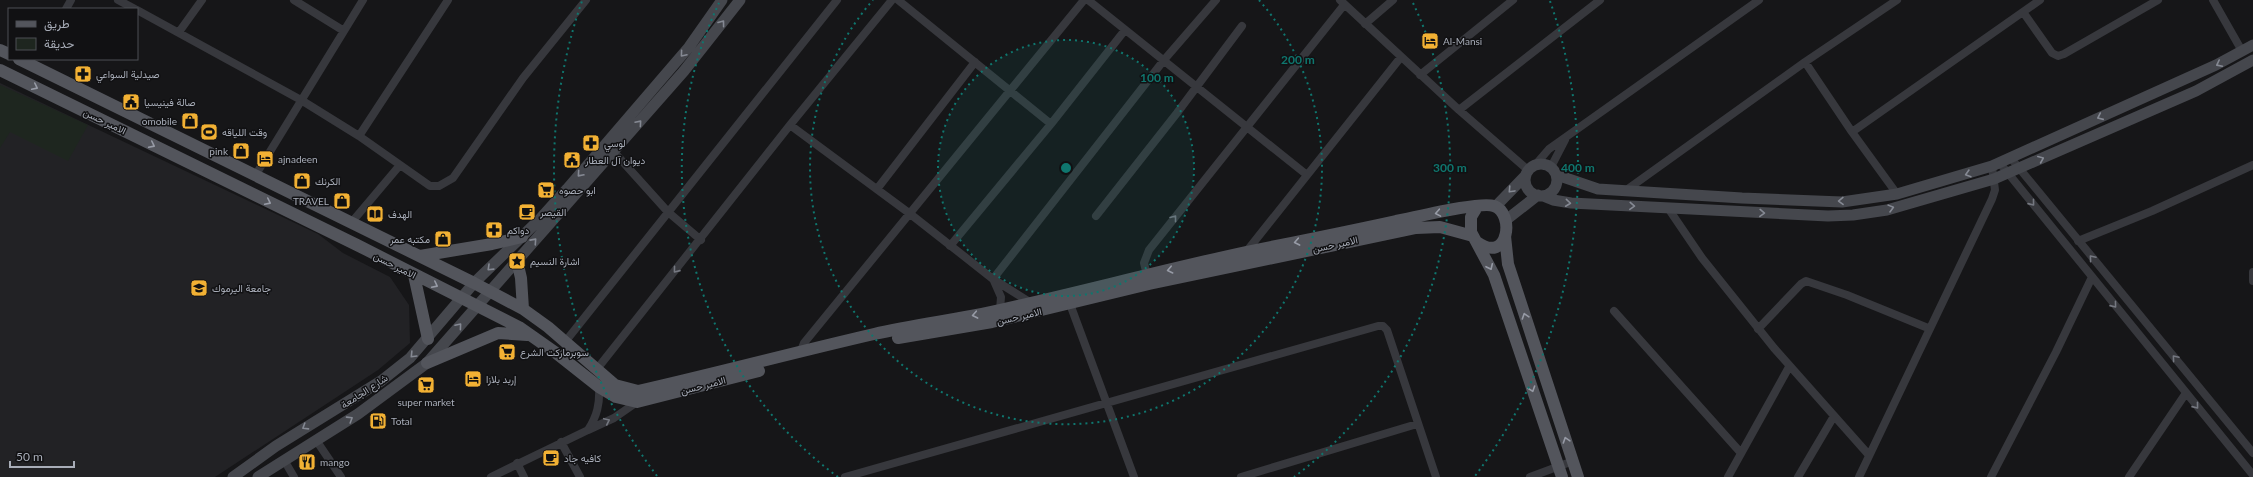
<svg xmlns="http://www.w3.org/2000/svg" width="2253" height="477" viewBox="0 0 2253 477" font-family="Lato,Vazirmatn,sans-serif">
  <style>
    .built { fill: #222225 }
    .green { fill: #1e261f }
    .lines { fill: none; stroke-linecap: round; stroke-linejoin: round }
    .street { stroke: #37383d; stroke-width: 8 }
    .secondary { stroke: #45474d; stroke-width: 11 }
    .primary { stroke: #53555c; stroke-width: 12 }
    .oneway { stroke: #858993 }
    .oneway2 { stroke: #979ba6 }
    .oneway3 { stroke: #757881 }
    .ring { fill: none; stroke: #0f766e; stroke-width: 2; stroke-dasharray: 2 4 }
    .labels { text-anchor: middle; stroke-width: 3; stroke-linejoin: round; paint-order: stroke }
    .poi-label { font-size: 10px; fill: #a8adb8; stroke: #111113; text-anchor: start }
    .street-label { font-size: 10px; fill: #a8adb8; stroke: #111113 }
    .centre { fill: #0f766e; stroke: #111113; stroke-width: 2 }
    .ring-label { font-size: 12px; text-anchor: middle; font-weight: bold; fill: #0f766e; stroke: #111113; stroke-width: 3; stroke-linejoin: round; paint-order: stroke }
  </style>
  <rect width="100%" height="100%" fill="#161618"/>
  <!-- built -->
  <path class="built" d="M0 83 318 234 343 253 390 277 409 305 410 343 378 370 215 477H0Z"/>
  <!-- green -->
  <path class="green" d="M0 85 88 125 68 161 10 132 0 148Z"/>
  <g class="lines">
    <!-- street -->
    <path class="street" d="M118 0 135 9
      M294 0 344 31
      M898 0 1051 124
      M1088 0 1307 175
      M1340 0 1459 110 1528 170
      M2213 0 2242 51
      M66 9 71 0
      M137 10 301 100 359 136 430 186H439L453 178 523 78 586 0
      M2023 12 2052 53 2058 56 2064 54 2158 0
      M1365 24 1393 0
      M179 32 202 0
      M1805 62 1852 132 1897 194
      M1420 75 1513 0
      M1459 110 1600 0
      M790 125 909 213 993 279 1031 303
      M1852 132 2040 0
      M359 136 448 0
      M614 152 668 212 701 240
      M2010 157 2253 453
      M1999 162 2253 475
      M1536 164 1549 149 1759 0
      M1551 167 1565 140
      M255 176 363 0
      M877 189 975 62
      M1625 191 1805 62 1897 0
      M1668 208 1702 258 1774 348 1868 454
      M1096 216 1177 113 1242 26
      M351 223 400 165
      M2078 241 2152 211 2253 165
      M950 246 1051 124 1125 30
      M1246 252 1401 57
      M2253 272V281
      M1147 275 1144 263 1149 250 1344 5
      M993 279 1164 60 1216 0
      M994 281 1001 297 1000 310
      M1070 304 1134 477
      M1614 311 1741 453
      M1758 329 1801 284 1806 281 1847 295 1928 328
      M565 342 837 0
      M800 353 804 343 1084 0
      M597 369 790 125 892 0
      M599 387C600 404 597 416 588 430L614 418 637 402
      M316 440 341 477
      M561 442 580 477
      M284 460 294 477
      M517 463 524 477
      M491 477 588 430
      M845 477 1378 326H1383L1387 330 1436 477
      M1241 477 1417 424
      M1530 477 1573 461
      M1728 477 1789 367
      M1798 477 1834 416
      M1859 477 1992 199 1995 190 1992 166
      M1991 477 2056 352 2092 277
      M2129 477 2186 393"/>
    <!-- secondary -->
    <path class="secondary" d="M1525 180a16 16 0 1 1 32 0a16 16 0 1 1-32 0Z
      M1557 175 1598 189 1742 198 1842 202 1897 194 1992 166 2216 65 2253 45
      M1543 196 1553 200 1571 203 1828 216 1853 215 1887 210 1994 179 2196 91 2253 60
      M1496 206 1526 175
      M1506 220 1538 195
      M233 477 276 446 381 381 410 358 474 283 540 219 567 189 689 47 722 0
      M258 477 358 414 427 363 684 71 740 0"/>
    <!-- primary -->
    <path class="primary" d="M0 50 9 54
      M19 59 474 283 523 309 548 327 615 385 638 391C717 373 796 352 874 334 910 326 946 321 982 314 1070 295 1158 271 1246 252 1296 242 1346 232 1396 221 1413 218 1480 201 1494 206 1515 213 1509 265 1477 242
      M0 70 357 245 519 327 556 353 599 387 616 397 637 402 759 371
      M1477 207 1471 217V232L1494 275 1562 477
      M1505 236 1508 264 1578 477
      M420 256 492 244 522 237
      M517 261 521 278 523 309
      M414 275 428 339
      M898 338 992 322 1149 284 1416 228 1440 227 1473 236
      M427 363 498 333 527 335"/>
  </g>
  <!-- one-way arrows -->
  <defs><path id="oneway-chevron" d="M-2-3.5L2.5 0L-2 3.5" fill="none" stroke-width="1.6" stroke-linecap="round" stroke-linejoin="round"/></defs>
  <g class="oneway">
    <use href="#oneway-chevron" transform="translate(722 23) rotate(-53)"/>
    <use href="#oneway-chevron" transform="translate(683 54) rotate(130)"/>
    <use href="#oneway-chevron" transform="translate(2219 64) rotate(153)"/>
    <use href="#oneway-chevron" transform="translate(2100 117) rotate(156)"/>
    <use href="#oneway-chevron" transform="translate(639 123) rotate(-49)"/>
    <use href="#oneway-chevron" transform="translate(2041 159) rotate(-23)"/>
    <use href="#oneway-chevron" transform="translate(580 174) rotate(131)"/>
    <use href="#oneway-chevron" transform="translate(1968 174) rotate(164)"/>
    <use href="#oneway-chevron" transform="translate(1511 190) rotate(133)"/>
    <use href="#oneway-chevron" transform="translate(1841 201) rotate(179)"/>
    <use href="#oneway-chevron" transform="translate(1568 203) rotate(6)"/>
    <use href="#oneway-chevron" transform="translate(1632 206) rotate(3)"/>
    <use href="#oneway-chevron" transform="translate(1891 208) rotate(-15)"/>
    <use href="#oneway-chevron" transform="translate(1762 213) rotate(2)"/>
    <use href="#oneway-chevron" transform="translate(534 241) rotate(-48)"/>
    <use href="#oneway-chevron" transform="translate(490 268) rotate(136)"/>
    <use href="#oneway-chevron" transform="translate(459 326) rotate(-50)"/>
    <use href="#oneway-chevron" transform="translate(413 355) rotate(134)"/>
    <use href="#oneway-chevron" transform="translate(350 419) rotate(-32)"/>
    <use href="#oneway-chevron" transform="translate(305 427) rotate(148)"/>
  </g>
  <g class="oneway2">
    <use href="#oneway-chevron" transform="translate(35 87) rotate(26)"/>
    <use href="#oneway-chevron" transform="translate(152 145) rotate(26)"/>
    <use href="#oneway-chevron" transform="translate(268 202) rotate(26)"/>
    <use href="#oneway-chevron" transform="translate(1438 213) rotate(170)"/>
    <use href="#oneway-chevron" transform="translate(1297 242) rotate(169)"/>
    <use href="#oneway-chevron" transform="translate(1490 267) rotate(65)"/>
    <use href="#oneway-chevron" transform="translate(1170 270) rotate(167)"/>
    <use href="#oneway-chevron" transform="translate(435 285) rotate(27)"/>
    <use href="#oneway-chevron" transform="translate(975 315) rotate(169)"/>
    <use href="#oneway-chevron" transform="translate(1525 316) rotate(-108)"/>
    <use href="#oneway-chevron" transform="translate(1532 389) rotate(71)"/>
    <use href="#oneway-chevron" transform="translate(1566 440) rotate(-108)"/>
  </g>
  <g class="oneway3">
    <use href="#oneway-chevron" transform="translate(2032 203) rotate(51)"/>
    <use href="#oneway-chevron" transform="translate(1174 218) rotate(-52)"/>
    <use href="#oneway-chevron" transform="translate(2092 258) rotate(-130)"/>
    <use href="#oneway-chevron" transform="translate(676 270) rotate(129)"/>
    <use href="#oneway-chevron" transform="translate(2114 305) rotate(51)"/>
    <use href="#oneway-chevron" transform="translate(2175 358) rotate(-130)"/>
    <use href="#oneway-chevron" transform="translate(2196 406) rotate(51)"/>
    <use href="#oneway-chevron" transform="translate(607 421) rotate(-25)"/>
  </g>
  <!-- distance rings -->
  <circle cx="1066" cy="168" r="128" fill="#0f766e" fill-opacity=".12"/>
  <g class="ring">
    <circle cx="1066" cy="168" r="128"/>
    <path d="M1259 0A256 256 0 1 1 873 0"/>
    <path d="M838 477A384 384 0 0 1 719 3M1413 3A384 384 0 0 1 1294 477"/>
    <path d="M657 476A512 512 0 0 1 582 1M1550 1A512 512 0 0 1 1475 476"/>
  </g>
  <!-- icons -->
  <defs>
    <g id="hotel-square" transform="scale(0.9)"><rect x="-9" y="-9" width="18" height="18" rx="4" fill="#f2b134" stroke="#111113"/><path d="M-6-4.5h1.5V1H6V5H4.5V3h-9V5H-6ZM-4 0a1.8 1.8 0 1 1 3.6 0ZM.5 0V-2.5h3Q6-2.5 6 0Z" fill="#111"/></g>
    <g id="pharmacy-square" transform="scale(0.9)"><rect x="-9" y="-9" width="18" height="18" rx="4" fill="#f2b134" stroke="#111113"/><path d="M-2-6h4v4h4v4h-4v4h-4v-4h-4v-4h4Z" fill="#111"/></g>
    <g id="civic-square" transform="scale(0.9)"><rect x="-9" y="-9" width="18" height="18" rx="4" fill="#f2b134" stroke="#111113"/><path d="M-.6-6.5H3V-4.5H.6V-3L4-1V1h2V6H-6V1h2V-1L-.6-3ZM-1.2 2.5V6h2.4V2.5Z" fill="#111"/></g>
    <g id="shop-square" transform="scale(0.9)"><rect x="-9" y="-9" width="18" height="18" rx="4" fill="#f2b134" stroke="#111113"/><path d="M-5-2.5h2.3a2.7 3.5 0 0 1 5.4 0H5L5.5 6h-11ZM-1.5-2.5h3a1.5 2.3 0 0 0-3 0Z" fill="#111"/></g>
    <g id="stadium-square" transform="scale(0.9)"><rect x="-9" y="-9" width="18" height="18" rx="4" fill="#f2b134" stroke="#111113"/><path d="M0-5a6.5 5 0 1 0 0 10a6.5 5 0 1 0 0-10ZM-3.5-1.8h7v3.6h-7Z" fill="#111"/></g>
    <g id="supermarket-square" transform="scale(0.9)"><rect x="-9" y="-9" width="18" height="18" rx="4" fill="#f2b134" stroke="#111113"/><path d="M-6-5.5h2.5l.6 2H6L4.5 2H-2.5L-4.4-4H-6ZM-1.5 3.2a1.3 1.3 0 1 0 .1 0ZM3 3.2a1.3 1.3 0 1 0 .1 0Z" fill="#111"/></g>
    <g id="cafe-square" transform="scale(0.9)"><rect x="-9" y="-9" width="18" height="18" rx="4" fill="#f2b134" stroke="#111113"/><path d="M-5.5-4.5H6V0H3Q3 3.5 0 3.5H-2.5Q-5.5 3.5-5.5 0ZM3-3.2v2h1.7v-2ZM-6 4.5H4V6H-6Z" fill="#111"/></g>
    <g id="library-square" transform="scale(0.9)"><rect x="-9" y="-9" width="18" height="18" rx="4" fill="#f2b134" stroke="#111113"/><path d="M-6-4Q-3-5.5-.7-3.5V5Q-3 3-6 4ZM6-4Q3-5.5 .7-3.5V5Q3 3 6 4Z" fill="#111"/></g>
    <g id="sight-square" transform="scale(0.9)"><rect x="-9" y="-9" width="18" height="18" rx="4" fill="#f2b134" stroke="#111113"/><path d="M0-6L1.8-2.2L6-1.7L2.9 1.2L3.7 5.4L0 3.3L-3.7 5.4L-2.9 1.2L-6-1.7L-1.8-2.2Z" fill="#111"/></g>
    <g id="university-square" transform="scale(0.9)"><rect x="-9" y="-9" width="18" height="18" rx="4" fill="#f2b134" stroke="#111113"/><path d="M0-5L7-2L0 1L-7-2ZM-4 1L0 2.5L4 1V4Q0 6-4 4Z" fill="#111"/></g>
    <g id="fuel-square" transform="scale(0.9)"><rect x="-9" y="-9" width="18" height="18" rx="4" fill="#f2b134" stroke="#111113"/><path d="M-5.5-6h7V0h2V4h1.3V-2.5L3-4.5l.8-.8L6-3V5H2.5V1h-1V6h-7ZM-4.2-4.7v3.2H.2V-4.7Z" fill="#111"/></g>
    <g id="restaurant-square" transform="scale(0.9)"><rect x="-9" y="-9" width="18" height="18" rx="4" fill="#f2b134" stroke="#111113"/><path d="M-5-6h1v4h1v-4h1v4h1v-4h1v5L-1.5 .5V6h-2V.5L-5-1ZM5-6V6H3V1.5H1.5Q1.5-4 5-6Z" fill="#111"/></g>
  </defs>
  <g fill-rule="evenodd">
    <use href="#hotel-square" x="1430" y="41"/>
    <use href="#pharmacy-square" x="83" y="74"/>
    <use href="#civic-square" x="131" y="102"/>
    <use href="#shop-square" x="190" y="121"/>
    <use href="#stadium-square" x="209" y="132"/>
    <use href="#pharmacy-square" x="591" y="143"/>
    <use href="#shop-square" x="241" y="151"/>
    <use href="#hotel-square" x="265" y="159"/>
    <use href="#civic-square" x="572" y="160"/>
    <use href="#shop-square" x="302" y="181"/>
    <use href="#supermarket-square" x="546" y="190"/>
    <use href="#shop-square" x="342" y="201"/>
    <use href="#cafe-square" x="527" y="212"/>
    <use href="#library-square" x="375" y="214"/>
    <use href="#pharmacy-square" x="494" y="230"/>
    <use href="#shop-square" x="443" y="239"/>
    <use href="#sight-square" x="517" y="261"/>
    <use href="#university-square" x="199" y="288"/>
    <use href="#supermarket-square" x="507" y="352"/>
    <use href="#hotel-square" x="473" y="379"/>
    <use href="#supermarket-square" x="426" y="385"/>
    <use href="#fuel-square" x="378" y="421"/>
    <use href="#cafe-square" x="551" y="458"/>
    <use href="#restaurant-square" x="307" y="462"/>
  </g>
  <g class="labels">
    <!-- poi labels -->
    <g class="poi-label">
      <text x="1443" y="45">Al-Mansi</text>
      <text x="96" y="78">صيدلية السواعي</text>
      <text x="144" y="106">صالة فينيسيا</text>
      <text x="177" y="125" text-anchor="end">omobile</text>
      <text x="222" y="136">وقت اللياقه</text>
      <text x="604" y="147">لوسي</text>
      <text x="228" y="155" text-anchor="end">pink</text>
      <text x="278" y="163">ajnadeen</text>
      <text x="585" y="164">ديوان آل العطار</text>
      <text x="315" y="185">الكرنك</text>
      <text x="559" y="194">ابو حصوه</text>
      <text x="329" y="205" text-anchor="end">TRAVEL</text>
      <text x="540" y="216">القيصر</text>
      <text x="388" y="218">الهدف</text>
      <text x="507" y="234">دواكم</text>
      <text x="430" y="243" text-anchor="end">مكتبه عمر</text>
      <text x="530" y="265">اشارة النسيم</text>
      <text x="212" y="292">جامعة اليرموك</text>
      <text x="520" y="356">سوبرماركت الشرع</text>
      <text x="486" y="383">إربد بلازا</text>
      <text x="426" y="406" text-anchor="middle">super market</text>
      <text x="391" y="425">Total</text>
      <text x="564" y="462">كافيه جاد</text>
      <text x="320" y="466">mango</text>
    </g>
    <!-- street labels -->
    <g class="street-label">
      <text transform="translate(105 121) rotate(26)" y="4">الامير حسن</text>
      <text transform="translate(1335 244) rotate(-12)" y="4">الامير حسن</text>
      <text transform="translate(395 265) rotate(27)" y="4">الامير حسن</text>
      <text transform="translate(1019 316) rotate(-13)" y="4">الامير حسن</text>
      <text transform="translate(703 385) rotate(-14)" y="4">الامير حسن</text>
      <text transform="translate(364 391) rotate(-33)" y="4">شارع الجامعة</text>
    </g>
  </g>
  <circle cx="1066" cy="168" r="6" class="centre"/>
  <g class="ring-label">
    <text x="1298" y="64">200 m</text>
    <text x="1157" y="82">100 m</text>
    <text x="1450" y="172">300 m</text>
    <text x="1578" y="172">400 m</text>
  </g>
  <!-- legend -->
  <rect x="8" y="8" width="130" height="52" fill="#111113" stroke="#4d4f55"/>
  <rect x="16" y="21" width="20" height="6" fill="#53555c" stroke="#4d4f55"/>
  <text x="44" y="28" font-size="12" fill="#a8adb8">طريق</text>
  <rect x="16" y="38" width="20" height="12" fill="#1e261f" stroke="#4d4f55"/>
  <text x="44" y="48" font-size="12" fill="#a8adb8">حديقة</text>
  <!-- scale -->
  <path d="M10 461v6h64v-6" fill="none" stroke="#a8adb8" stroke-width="2"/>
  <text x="16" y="461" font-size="12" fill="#a8adb8" stroke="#111113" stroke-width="3" paint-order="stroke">50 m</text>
</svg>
